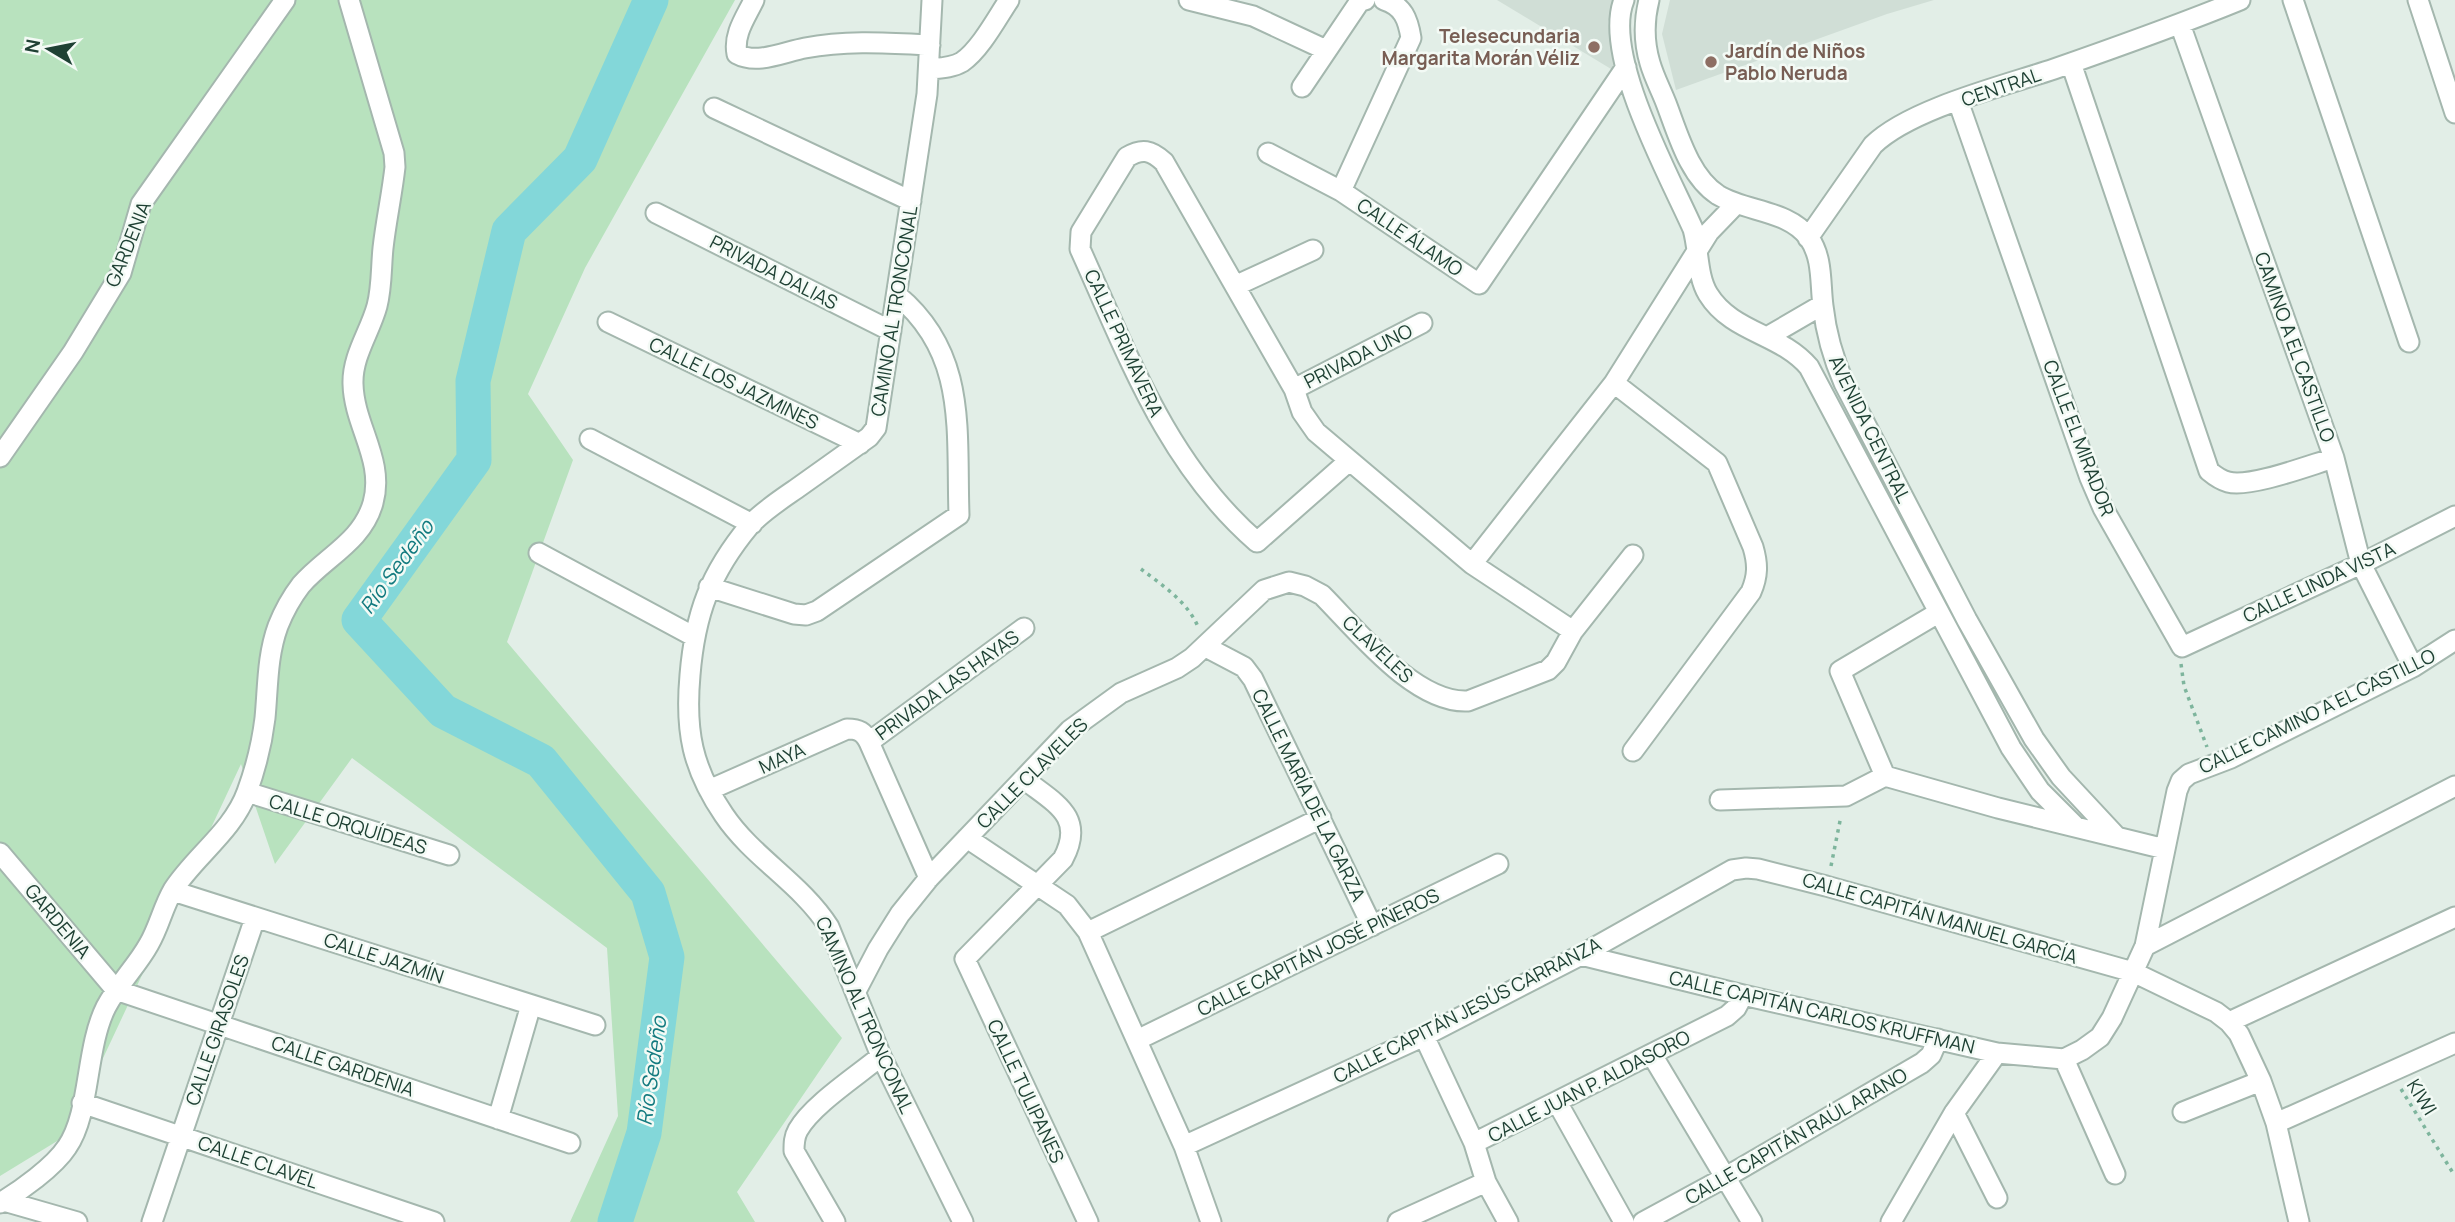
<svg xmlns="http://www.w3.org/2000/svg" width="2455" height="1222" viewBox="0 0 2455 1222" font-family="Manrope,sans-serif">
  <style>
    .built { fill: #d0ded6 }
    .green { fill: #b8e2be }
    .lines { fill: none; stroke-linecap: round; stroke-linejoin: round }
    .river { stroke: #83d7d9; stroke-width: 35 }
    .street-casing { stroke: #a4b7ae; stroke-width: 23 }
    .path { stroke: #7eb59d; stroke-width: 3.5; stroke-dasharray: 3.5 5; stroke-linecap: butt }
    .street { stroke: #fff; stroke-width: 19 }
    .education-dot { fill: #8d6e63; stroke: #f3faf5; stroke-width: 2.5 }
    .labels { text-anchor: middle; stroke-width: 5; stroke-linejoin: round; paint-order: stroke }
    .education-label { font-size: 19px; font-weight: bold; fill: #785e54; stroke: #f3faf5; text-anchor: end }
    .street-label { font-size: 19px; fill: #1f4134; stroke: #f3faf5 }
    .water-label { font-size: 21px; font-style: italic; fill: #127a7f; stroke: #f3faf5 }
  </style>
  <rect width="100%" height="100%" fill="#e2eee7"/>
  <!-- built -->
  <path class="built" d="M1497 0H1614L1608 23 1616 72Z
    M1670 0H1934L1887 14 1676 90 1662 34Z"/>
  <!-- green -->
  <path class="green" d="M0 0H735L585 268 528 394 573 460 507 642 842 1038 737 1192 755 1222H570L618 1116 607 948 352 758 275 864 241 764 67 1135 0 1176Z"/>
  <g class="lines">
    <!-- river -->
    <path class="river" d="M615 1222 644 1133 667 957 648 893 541 761 443 711 359 620 474 460 473 381 509 231 580 159 651 0"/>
    <!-- street casing -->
    <g class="street-casing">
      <path id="street" d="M754 0C746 17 733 34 737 54 757 65 784 52 805 48 847 40 888 43 930 45
        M932 0 927 94 876 428 869 437C845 454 820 472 796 489 780 500 763 511 750 525 710 573 695 614 690 675 685 731 692 768 724 815 753 858 801 883 829 927L881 1056 963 1222
        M1189 0 1253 16 1326 50
        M1624 0C1602 55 1670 177 1693 229 1699 250 1697 276 1708 294 1732 333 1780 333 1809 367L2011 748 2040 791 2075 826
        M1649 0C1644 20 1644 43 1650 63 1654 77 1661 90 1666 103 1678 134 1689 176 1718 195 1746 212 1789 210 1809 238 1823 258 1820 283 1823 306 1826 333 1833 358 1844 383L1967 620 2034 739 2061 777 2115 835
        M2293 0 2409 342
        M2418 0 2455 113
        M2180 24 2334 458 2361 564 2413 667
        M2071 63 2209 471C2215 476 2220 480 2228 482 2250 488 2310 465 2334 458
        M929 69C940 68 952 68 962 62 980 50 997 18 1009 0
        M1302 87 1360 1 1365 0
        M1958 101 2090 478 2103 508 2182 647 2361 564 2455 516
        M714 108 911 201
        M1268 153 1341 191 1479 284 1626 67
        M1341 191 1411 38C1408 19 1403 6 1384 0
        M656 213 891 331
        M1808 238 1873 145C1910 109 2003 86 2054 69 2117 47 2179 25 2240 0
        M1235 286 1313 250
        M608 322 860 444
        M1767 337 1822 305
        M1614 383 1717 463 1753 547C1758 564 1758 576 1751 592L1633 751
        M1294 389 1422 323
        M590 439 752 524
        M0 457 73 352 121 273 141 204 285 0
        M1349 461 1257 542C1167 464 1128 355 1080 249L1081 232 1127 157C1142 148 1151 150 1164 162L1294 389 1302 412 1316 432 1472 564 1573 631
        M539 553 693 636
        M1472 564 1614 383 1709 232 1736 204
        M709 587 794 614 806 615 817 611 959 515C956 430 968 354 897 295
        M1206 647 1244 667 1253 679 1372 926
        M869 742 1024 628
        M1885 776 1840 671 1938 613
        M1024 779C1054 803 1086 816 1063 859L965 959 1088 1222
        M709 790 847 729C859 729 864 732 869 742L929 878
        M247 792 449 855
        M1720 800 1846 796 1885 776 1998 808 2165 849
        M967 838 1067 905 1088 932 1184 1146 1211 1222
        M0 853 116 990 570 1143
        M173 891 595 1025
        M1088 932 1321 818
        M2145 946 2455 786
        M1581 955 1743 995 1997 1053 2064 1059
        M856 991 878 949 900 914 929 878 1070 730 1121 693 1177 668 1192 658 1264 590 1289 582 1305 586 1322 595C1357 630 1415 704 1468 701L1548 670 1556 662 1573 631 1633 555
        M2229 1022 2455 917
        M1424 1036 1474 1143 1486 1182 1508 1222
        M1137 1040 1498 864
        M1652 1055 1752 1222
        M2064 1059 2082 1050 2100 1037 2112 1018 2145 946 2177 791 2181 781 2189 774 2231 758 2413 667 2455 640
        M2064 1059 2115 1174
        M1557 1102 1624 1222
        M82 1103 434 1222
        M2183 1112 2261 1081
        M1954 1113 1997 1198
        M498 1119 531 1005
        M2276 1123 2455 1043
        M1474 1143 1727 1016 1736 1008 1743 995
        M1184 1146 1424 1036 1581 955 1732 870 1746 868 1758 869 1826 886 2133 972 2216 1012 2229 1022 2239 1034 2261 1081 2276 1123 2299 1222
        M4 1201 77 1222
        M0 1203C20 1191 54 1167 67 1147 91 1112 85 1049 106 1007 118 984 137 966 149 944 159 927 163 907 173 890 195 856 233 831 247 792 255 770 262 743 265 718 268 687 267 656 278 626 284 611 291 598 301 585 325 557 362 542 373 503 385 460 354 426 353 384 352 356 370 332 377 306 382 287 381 267 383 248 386 221 392 194 395 167L394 153 349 0
        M152 1222 255 918
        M835 1222 794 1151C794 1143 794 1137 798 1130 812 1105 857 1076 881 1056
        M1398 1222 1486 1182
        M1643 1222 1726 1177 1922 1063 1931 1055 1938 1039
        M1891 1222 1954 1113 1997 1053"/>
    </g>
    <!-- path -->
    <path class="path" d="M1141 569C1162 585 1188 602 1198 627
      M2181 664 2184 686 2207 747
      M1831 866 1841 816
      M2401 1089 2453 1173"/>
    <!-- street -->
    <use href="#street" class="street"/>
  </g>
  <!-- markers -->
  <g class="education-dot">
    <circle cx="1594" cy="47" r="7"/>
    <circle cx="1711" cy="62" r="7"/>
  </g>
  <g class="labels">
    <!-- education labels -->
    <g class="education-label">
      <text x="1580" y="43">Telesecundaria<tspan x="1580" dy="22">Margarita Morán Véliz</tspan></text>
      <text x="1725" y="58" text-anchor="start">Jardín de Niños<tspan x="1725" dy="22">Pablo Neruda</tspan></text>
    </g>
    <!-- street labels -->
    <g class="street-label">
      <text transform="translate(2001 87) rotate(-19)" y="7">CENTRAL</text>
      <text transform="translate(1410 237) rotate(34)" y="7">CALLE ÁLAMO</text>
      <text transform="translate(128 244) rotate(-68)" y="7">GARDENIA</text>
      <text transform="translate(774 272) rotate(27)" y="7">PRIVADA DALIAS</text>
      <text transform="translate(894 311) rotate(-81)" y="7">CAMINO AL TRONCONAL</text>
      <text transform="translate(1124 343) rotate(65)" y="7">CALLE PRIMAVERA</text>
      <text transform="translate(2295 347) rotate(70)" y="7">CAMINO A EL CASTILLO</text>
      <text transform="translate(1358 356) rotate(-27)" y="7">PRIVADA UNO</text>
      <text transform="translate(734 383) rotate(26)" y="7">CALLE LOS JAZMINES</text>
      <text transform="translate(1870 429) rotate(64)" y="7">AVENIDA CENTRAL</text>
      <text transform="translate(2079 438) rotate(69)" y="7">CALLE EL MIRADOR</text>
      <text transform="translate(2319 582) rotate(-25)" y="7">CALLE LINDA VISTA</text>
      <text transform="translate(1378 649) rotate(43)" y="7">CLAVELES</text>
      <text transform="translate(947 685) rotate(-36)" y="7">PRIVADA LAS HAYAS</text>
      <text transform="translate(2317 711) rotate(-26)" y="7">CALLE CAMINO A EL CASTILLO</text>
      <text transform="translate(782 758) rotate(-24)" y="7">MAYA</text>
      <text transform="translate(1032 773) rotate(-45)" y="7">CALLE CLAVELES</text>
      <text transform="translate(1309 795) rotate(64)" y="7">CALLE MARÍA DE LA GARZA</text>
      <text transform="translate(348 824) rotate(17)" y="7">CALLE ORQUÍDEAS</text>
      <text transform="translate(1940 918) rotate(16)" y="7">CALLE CAPITÁN MANUEL GARCÍA</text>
      <text transform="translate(58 921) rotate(50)" y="7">GARDENIA</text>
      <text transform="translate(1318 952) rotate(-26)" y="7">CALLE CAPITÁN JOSÉ PIÑEROS</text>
      <text transform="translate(384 958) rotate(18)" y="7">CALLE JAZMÍN</text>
      <text transform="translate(1467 1010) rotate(-27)" y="7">CALLE CAPITÁN JESÚS CARRANZA</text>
      <text transform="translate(1822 1012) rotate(13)" y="7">CALLE CAPITÁN CARLOS KRUFFMAN</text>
      <text transform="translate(865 1015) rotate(66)" y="7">CAMINO AL TRONCONAL</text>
      <text transform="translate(217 1030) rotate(-71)" y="7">CALLE GIRASOLES</text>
      <text transform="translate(343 1066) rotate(19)" y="7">CALLE GARDENIA</text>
      <text transform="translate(1589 1086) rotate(-27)" y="7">CALLE JUAN P. ALDASORO</text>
      <text transform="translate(1026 1091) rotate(65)" y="7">CALLE TULIPANES</text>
      <text transform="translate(2422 1097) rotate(58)" y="7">KIWI</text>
      <text transform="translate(1796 1136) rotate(-30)" y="7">CALLE CAPITÁN RAÚL ARANO</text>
      <text transform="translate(258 1162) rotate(19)" y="7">CALLE CLAVEL</text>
    </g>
    <!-- water labels -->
    <g class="water-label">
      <text transform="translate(397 567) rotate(-54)" y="7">Río Sedeño</text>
      <text transform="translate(652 1071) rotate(-82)" y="7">Río Sedeño</text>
    </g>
  </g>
  <!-- north arrow -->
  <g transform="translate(49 49) rotate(280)" stroke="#f3faf5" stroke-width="5" paint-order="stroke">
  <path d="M0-5L12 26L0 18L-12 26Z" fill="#1f4134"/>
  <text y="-10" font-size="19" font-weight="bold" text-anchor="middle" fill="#1f4134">N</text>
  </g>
</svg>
